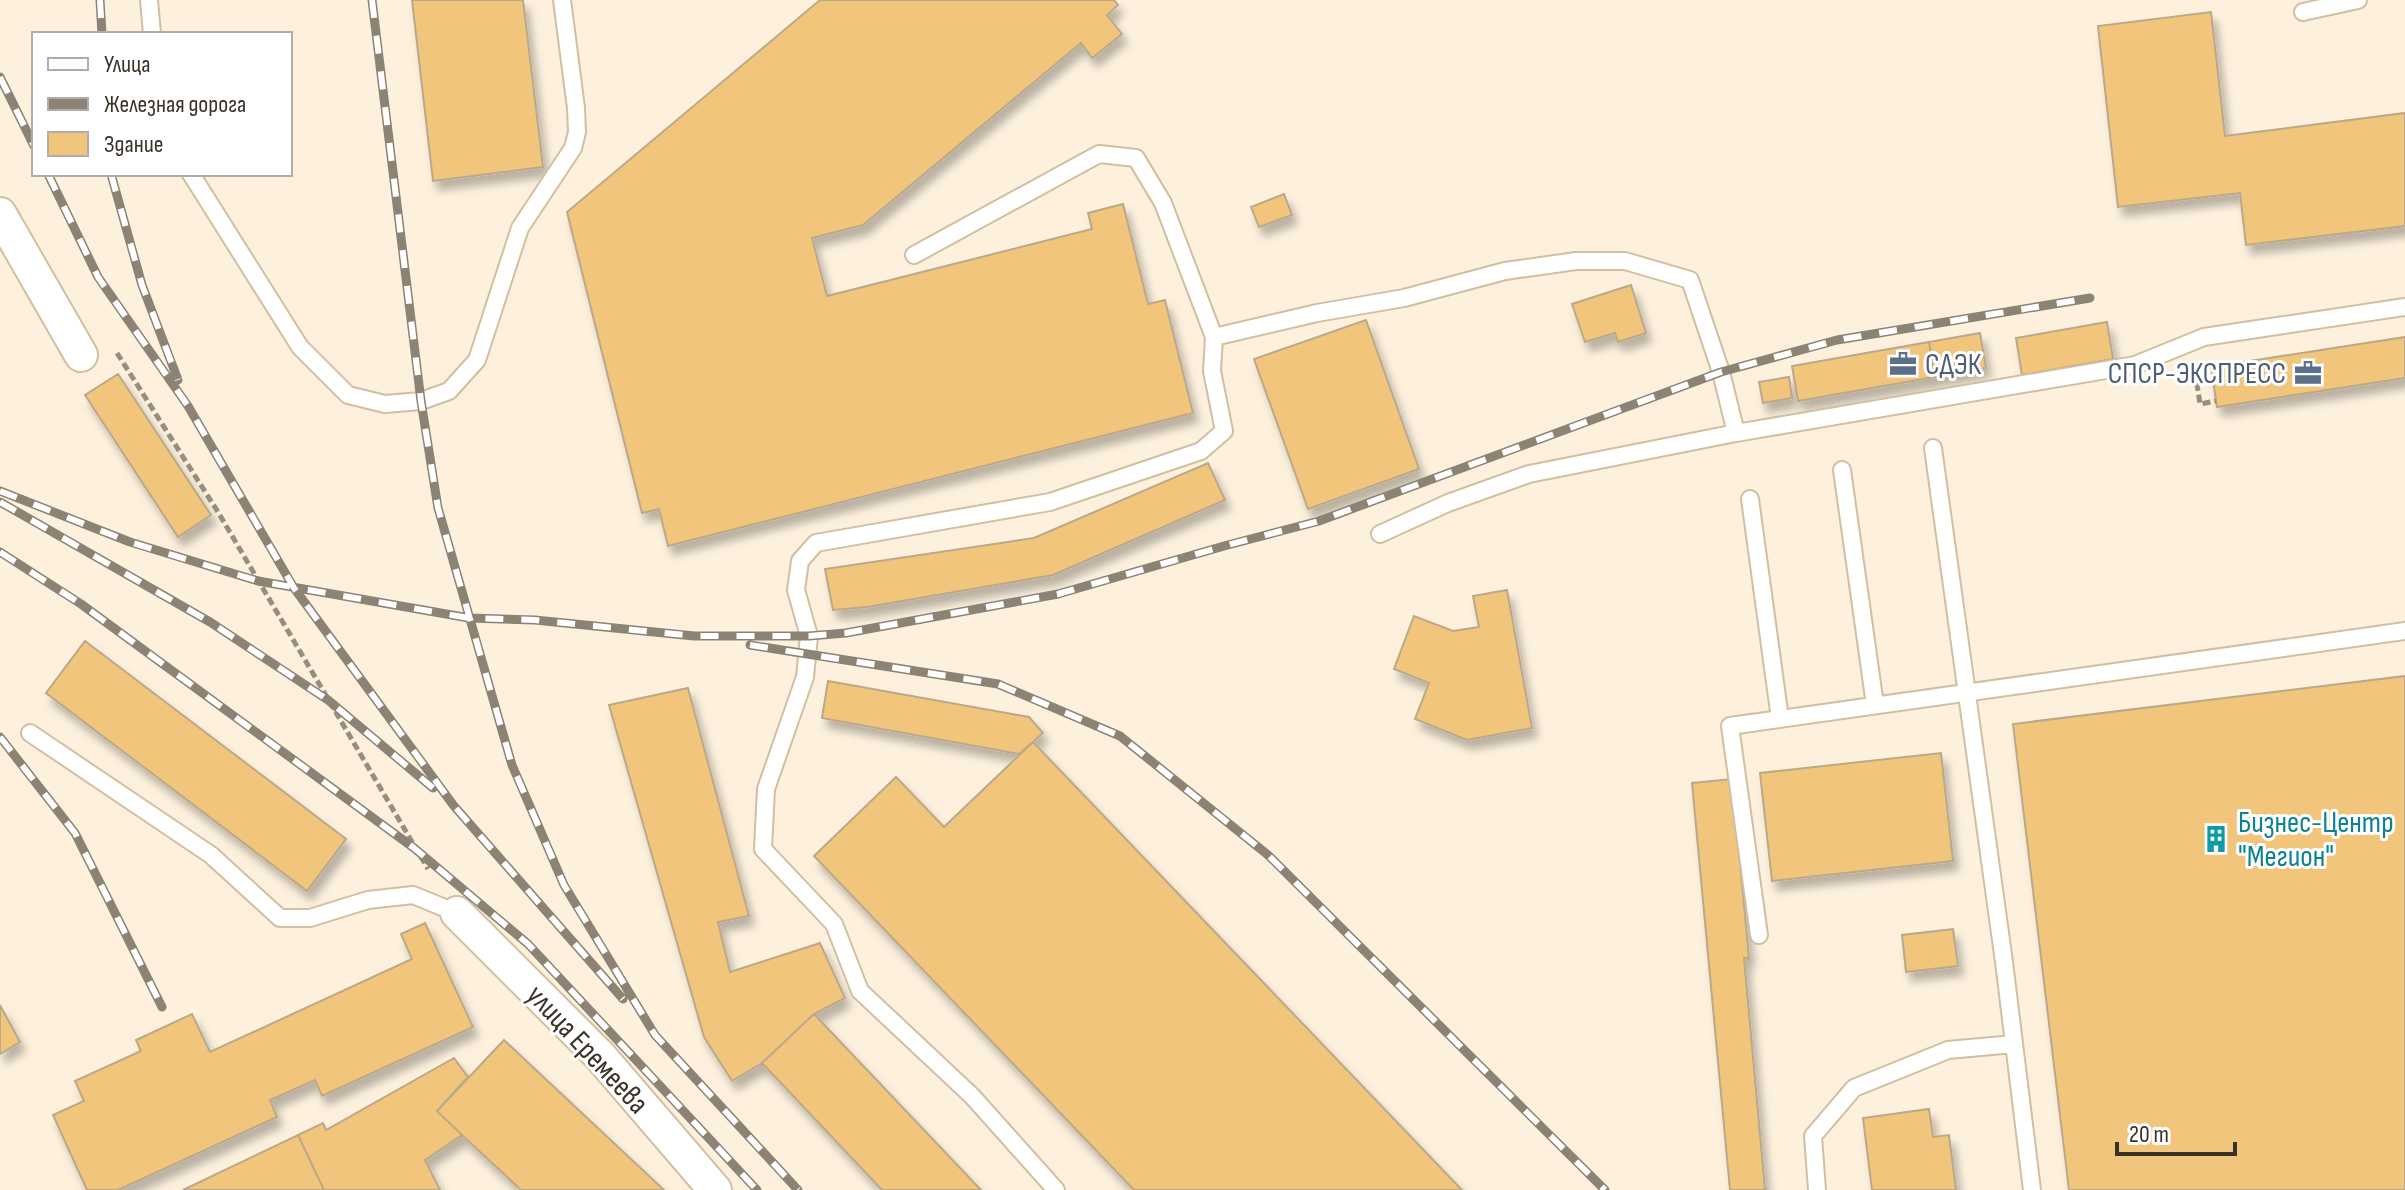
<svg xmlns="http://www.w3.org/2000/svg" width="2405" height="1190" viewBox="0 0 2405 1190" font-family="'Sofia Sans Condensed',sans-serif">
  <style>
    .building { fill: #f1c67c; stroke: #baa889; stroke-width: 2; filter: url(#shadow) }
    .lines { fill: none; stroke-linecap: round; stroke-linejoin: round }
    .lane-casing { stroke: #d1bfa0; stroke-width: 20 }
    .street-casing { stroke: #d1bfa0; stroke-width: 36 }
    .path { stroke: #988e7e; stroke-width: 5; stroke-dasharray: 8 4; stroke-linecap: butt }
    .lane { stroke: #fff; stroke-width: 16 }
    .street { stroke: #fff; stroke-width: 32 }
    .rail-casing { stroke: #8d8374; stroke-width: 9 }
    .rail { stroke: #fff; stroke-width: 6; stroke-dasharray: 18; stroke-linecap: butt }
    .labels { text-anchor: middle; stroke-width: 6; stroke-linejoin: round; paint-order: stroke }
    .service-label { font-size: 30px; fill: #4e5e75; stroke: #fff; text-anchor: start }
    .culture-label { font-size: 30px; fill: #0d838f; stroke: #fff; text-anchor: start }
    .street-label { font-size: 30px; fill: #3a3226; stroke: #fff }
  </style>
  <defs>
    <filter id="shadow"><feDropShadow dx="5" dy="9" stdDeviation="4" flood-color="#0004"/></filter>
  </defs>
  <rect width="100%" height="100%" fill="#fdf1de"/>
  <!-- building -->
  <path class="building" d="M412 0H523L543 167 433 181Z
    M820 0H1114L1118 5 1107 15 1122 34 1092 58 1081 43 863 225 812 238 827 296 1092 229 1088 213 1123 204 1148 304 1165 300 1193 413 668 546 659 509 642 513 567 212Z
    M2211 12 2225 136 2405 113V226L2246 245 2240 193 2118 207 2098 26Z
    M1284 194 1292 215 1259 227 1251 207Z
    M1631 285 1646 333 1618 342 1615 333 1585 342 1572 304Z
    M1366 320 1419 469 1308 509 1254 359Z
    M2107 322 2113 359 2022 375 2016 338Z
    M1980 333 1986 368 1935 377 1929 342Z
    M2405 337V378L2217 407 2211 367Z
    M1929 342 1935 377 1798 401 1792 366Z
    M118 374 211 515 178 537 85 395Z
    M1789 377 1792 398 1763 403 1759 382Z
    M1208 463 1225 500 1053 575 867 607 833 610 825 569 1034 538Z
    M1507 590 1532 728 1467 740 1415 719 1429 683 1394 669 1414 616 1453 631 1479 627 1473 596Z
    M85 641 346 839 307 891 46 693Z
    M2405 676V1190H2069L2013 724Z
    M828 681 1029 717 1043 733 1019 754 822 718Z
    M688 688 749 916 718 922 730 972 820 943 845 998 814 1014 762 1063 732 1081 704 1037 609 705Z
    M1033 742 1462 1190H1134L814 856 896 777 944 827Z
    M1941 753 1953 861 1772 881 1760 773Z
    M1732 779 1749 958H1744L1765 1190H1730L1692 783Z
    M425 923 473 1027 322 1096 315 1080 270 1100 277 1117 118 1190H87L53 1115 84 1101 75 1081 141 1051 136 1040 192 1014 210 1052 412 959 401 934Z
    M1953 929 1958 966 1906 972 1902 935Z
    M0 1005 20 1042 0 1054Z
    M814 1014 981 1190H882L762 1063Z
    M504 1040 664 1190H521L462 1135 437 1111Z
    M454 1058 468 1077 437 1111 462 1135 425 1160 440 1190H324L298 1135 323 1123 326 1130Z
    M1929 1109 1933 1137 1949 1135 1956 1190H1872L1863 1118Z
    M298 1135 324 1190H183Z"/>
  <g class="lines">
    <!-- lane casing -->
    <g class="lane-casing">
      <path id="lane" d="M149 0 152 34
        M2303 12 2358 0
        M191 174 300 347 348 395 385 404 421 401 449 391 477 360 520 228 573 148 577 132 576 108 562 0
        M914 255 1099 154 1136 158 1163 203 1214 337
        M1933 448 2004 962 2032 1190
        M1842 470 1875 705
        M1750 499 1780 719
        M1380 534 1448 503 1529 474 1736 433 2135 365 2204 337 2405 307
        M30 733 211 855 280 918H310L368 900 413 895 457 913
        M1759 935 1730 726 2405 631
        M1056 1190 972 1096 860 991 834 924 763 849 766 789 805 677 809 636 796 590 800 561 816 543 1050 502 1201 451 1224 431 1212 371 1214 337 1317 313 1404 298 1505 271 1576 261H1625L1690 280 1721 372 1736 433
        M1817 1190 1813 1136 1854 1088 1948 1050 2014 1044"/>
    </g>
    <!-- street casing -->
    <g class="street-casing">
      <path id="street" d="M0 214 81 355
        M457 913 600 1056 715 1190"/>
    </g>
    <!-- path -->
    <path class="path" d="M117 353 218 512 428 869
      M2195 371 2200 404 2216 401"/>
    <!-- lane -->
    <use href="#lane" class="lane"/>
    <!-- street -->
    <use href="#street" class="street"/>
    <!-- rail casing -->
    <g class="rail-casing">
      <path id="rail" d="M100 0 102 34
        M372 0 421 401 438 508 512 765 564 885 655 1035 798 1190
        M0 77 34 146
        M48 174 98 277 188 406 294 588 454 806 623 999
        M111 174 142 285 178 380
        M0 491 130 542 258 581 469 618 535 620 694 636H809L846 633 1058 594 1224 546 1319 521 1721 372 1837 340 2090 298
        M0 502 210 622 328 700 433 788
        M0 552 81 604 414 848 528 944 757 1190
        M750 645 998 684 1120 736 1268 855 1605 1190
        M0 737 75 833 162 1007"/>
    </g>
    <!-- rail -->
    <use href="#rail" class="rail"/>
  </g>
  <!-- icons -->
  <defs>
    <g id="office-bare" transform="scale(2.16)"><path d="M-6-3h4V-5.5h4V-3h4V5H-6ZM-1-4.5V-3h2v-1.5ZM-6 0V1H6V0Z" fill="#5c6f8a" stroke="#fff" stroke-width="2.5" paint-order="stroke"/></g>
    <g id="building-bare" transform="scale(2.16)"><path d="M-4-6H4V6H1V3H-1V6H-4ZM-2.5-4.3h1.7v1.8h-1.7ZM.8-4.3h1.7v1.8H.8ZM-2.5-1h1.7V.8h-1.7ZM.8-1h1.7V.8H.8Z" fill="#0f9aa8" stroke="#fff" stroke-width="2.5" paint-order="stroke"/></g>
  </defs>
  <g fill-rule="evenodd">
    <use href="#office-bare" x="1903" y="364"/>
    <use href="#office-bare" x="2308" y="373"/>
    <use href="#building-bare" x="2216" y="839"/>
  </g>
  <g class="labels">
    <!-- service labels -->
    <g class="service-label">
      <text x="1925" y="374">СДЭК</text>
      <text x="2286" y="383" text-anchor="end">СПСР-ЭКСПРЕСС</text>
    </g>
    <!-- culture labels -->
    <g class="culture-label">
      <text x="2238" y="832">Бизнес-Центр<tspan x="2238" dy="34">"Мегион"</tspan></text>
    </g>
    <!-- street labels -->
    <g class="street-label">
      <text transform="translate(588 1049) rotate(47)" y="10">улица Еремеева</text>
    </g>
  </g>
  <!-- legend -->
  <rect x="32" y="32" width="260" height="144" fill="#ffffff" stroke="#b0ada8" stroke-width="2"/>
  <rect x="48" y="58" width="40" height="12" fill="#ffffff" stroke="#b0ada8" stroke-width="2"/>
  <text x="104" y="72" font-size="24" fill="#3a3226">Улица</text>
  <rect x="48" y="98" width="40" height="12" fill="#8d8374" stroke="#b0ada8" stroke-width="2"/>
  <text x="104" y="112" font-size="24" fill="#3a3226">Железная дорога</text>
  <rect x="48" y="132" width="40" height="24" fill="#f1c67c" stroke="#b0ada8" stroke-width="2"/>
  <text x="104" y="152" font-size="24" fill="#3a3226">Здание</text>
  <!-- scale -->
  <path d="M2117 1142v12h118v-12" fill="none" stroke="#3a3226" stroke-width="4"/>
  <text x="2129" y="1142" font-size="24" fill="#3a3226" stroke="#ffffff" stroke-width="6" paint-order="stroke">20 m</text>
</svg>
